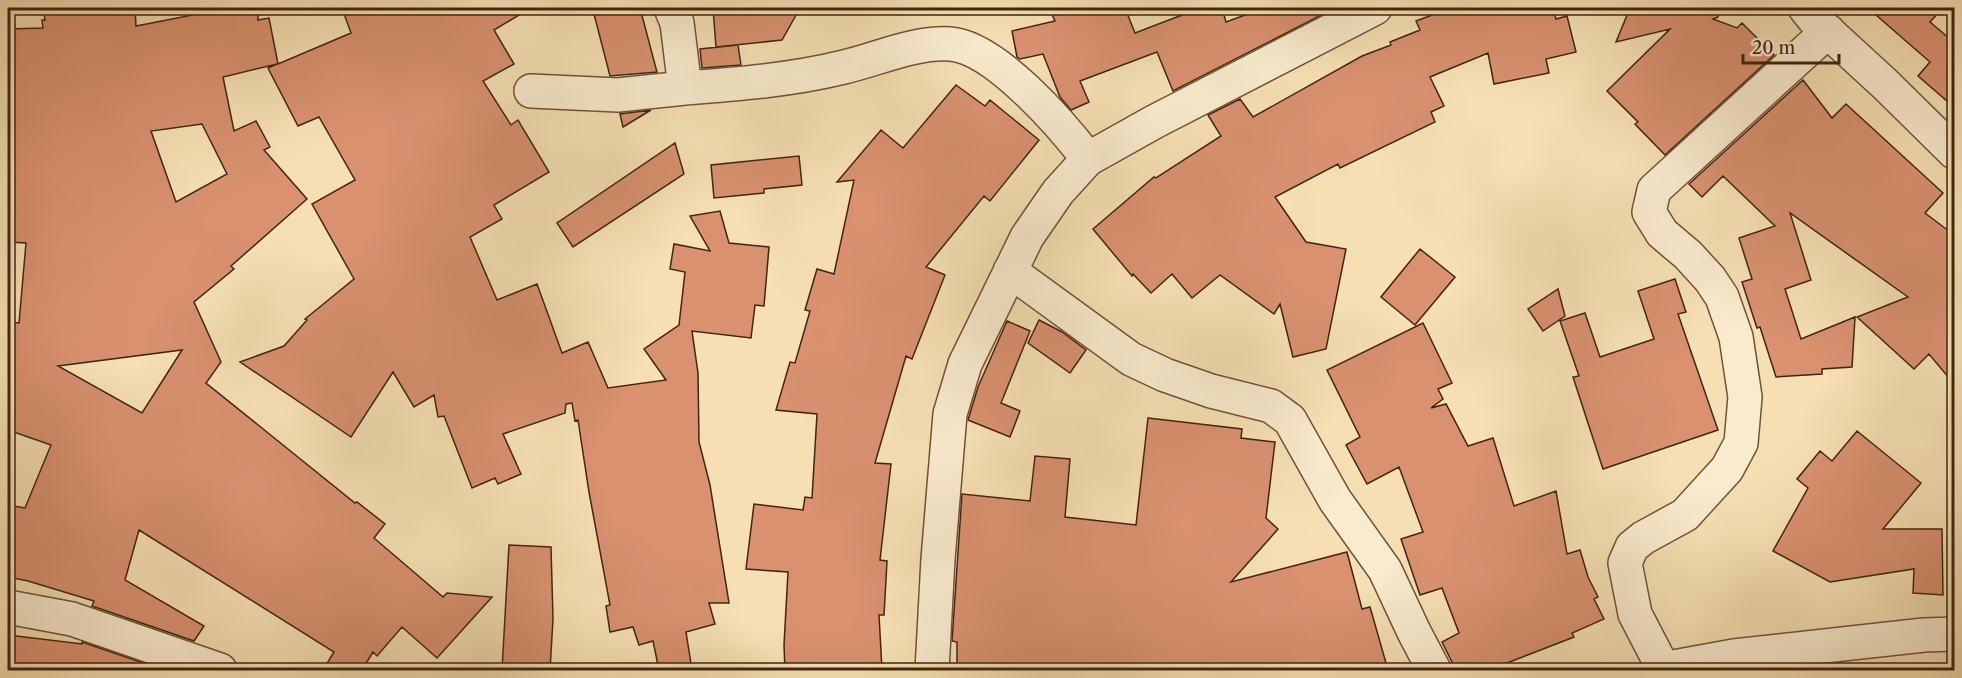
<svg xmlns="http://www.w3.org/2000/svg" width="1962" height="678" viewBox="0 0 1962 678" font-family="'Libre Caslon Text',serif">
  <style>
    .building { fill: #d99170; stroke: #412412; stroke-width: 1.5; fill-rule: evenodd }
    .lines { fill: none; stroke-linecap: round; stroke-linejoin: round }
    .minor-casing { stroke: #6e533a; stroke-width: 36 }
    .minor { stroke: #f9ebce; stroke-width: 33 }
  </style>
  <rect width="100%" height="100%" fill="#f6e0b3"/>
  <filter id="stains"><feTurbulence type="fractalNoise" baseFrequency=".00333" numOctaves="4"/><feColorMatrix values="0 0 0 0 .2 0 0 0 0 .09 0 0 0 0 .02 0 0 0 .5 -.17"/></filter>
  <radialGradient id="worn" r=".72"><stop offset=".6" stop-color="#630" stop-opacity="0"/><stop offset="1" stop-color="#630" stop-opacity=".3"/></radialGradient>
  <!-- building -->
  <path class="building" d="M43 8H135L136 26 203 13V8H258V20L269 18 278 64 351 33 342 8H531L494 30 514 64 483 81 511 125 518 120 549 172 494 205 502 219 470 237 497 300 537 284 562 353 588 342 608 388 666 380 644 349 679 325 685 272 670 269 674 244 710 251 690 216 720 211 729 243 769 247 764 306 755 305 751 338 692 331 698 373 699 442 710 485 729 603H709L715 624 686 632 692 670H659L653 641 639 645 633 627 610 632 606 606 610 605 589 492 578 420 575 421 572 403 566 404 565 413 503 434 521 474 498 484 495 478 472 488 444 416 438 417 434 395 414 407 393 372 351 437 240 362 284 346 307 320 305 319 354 279 312 204 355 180 319 117 298 126 268 68 277 64 223 77 234 131 256 121 270 147 264 150 307 199 231 266 234 269 194 302 221 362 206 383 355 503 357 502 385 524 374 538 443 597 447 593 492 597 437 658 402 627 377 656 373 652 362 670H323L334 652 139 530 125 580 204 626 194 641 92 606 94 601 28 581 8 577V505L25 508 51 445 8 430V322L19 323 26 243 9 242 11 215 8 214V29L43 28 42 20H45ZM202 124 227 174 176 202 151 131ZM182 350 142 413 58 366Z
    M621 8H640L657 72 610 76 594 14Z
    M713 8H800L782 40 716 47Z
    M1049 8H1125L1135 33 1182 15 1180 8H1222L1226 22 1264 8H1335L1173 91 1157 52 1080 81 1089 102 1071 110 1060 97 1043 54 1020 59 1017 57 1012 31 1055 21Z
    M1451 8H1553L1556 19 1567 16 1576 52 1546 59 1549 73 1494 84 1488 53 1430 77 1444 106 1431 112 1435 122 1340 168 1338 164 1275 197 1306 242 1346 249 1326 349 1293 357 1280 304 1274 314 1220 275 1192 298 1172 274 1151 293 1133 274 1132 276 1093 229 1154 177 1156 178 1221 136 1208 115 1240 99 1253 117 1362 56 1391 45 1390 42 1420 30 1416 21Z
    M1630 8H1717L1718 17 1713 19 1737 28 1742 23 1774 55 1665 155 1635 124 1638 122 1607 91 1670 29 1616 42Z
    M1868 8H1943L1930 22 1950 39 1954 33V107L1918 76 1930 62Z
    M738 45 741 65 702 68 700 49Z
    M1803 80 1832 118 1846 104 1943 193 1925 213 1954 235V384L1929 354 1914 369 1857 317 1908 297 1790 213 1811 280 1785 289 1801 339 1855 317 1852 367 1822 369V374L1776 377 1760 327 1757 328 1742 282 1752 279 1739 238 1775 226 1723 176 1702 197 1689 184Z
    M956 85 985 106 990 100 1039 140 990 201 984 196 926 267 945 275 912 359 906 356 875 463 891 464 880 560 887 561 884 615H879L882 670H785L784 645 788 572 746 569 754 504 803 510 805 497 812 498 817 414 776 410 790 362 795 363 810 311 805 310 817 269 834 274 854 180 837 182 881 130 903 148Z
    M651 110 623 127 620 114Z
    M675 143 684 174 573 247 557 223Z
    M799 156 802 185 764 189V193L714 198 711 165Z
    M1420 249 1455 277 1415 325 1381 297Z
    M1675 279 1686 312 1678 314 1718 430 1603 469 1573 377 1579 376 1560 321 1585 313 1600 357 1654 339 1638 291Z
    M1558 289 1565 316 1543 331 1528 309Z
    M1039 320 1062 332 1086 350 1070 373 1028 343Z
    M1007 321 1030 331 1001 403 1020 411 1010 437 968 420 978 387Z
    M1423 323 1452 383 1438 389 1443 399 1431 408 1446 404 1468 446 1493 438 1514 506 1556 491 1567 554 1580 550 1588 577 1598 597 1594 599 1604 619 1572 633 1574 637 1489 670H1456L1442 642 1459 633 1442 588 1420 595 1401 539 1423 532 1399 467 1367 484 1346 445 1360 437 1327 370Z
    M1148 418 1242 429 1241 438 1275 442 1266 518 1278 529 1231 582 1347 552 1362 609 1370 607 1388 670H1006V669L957 668V642L952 641 962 494 1030 501 1035 456 1070 459 1065 517 1136 525Z
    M1857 431 1921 483 1883 529H1942L1943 595 1913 593 1914 569 1830 582 1773 551 1808 488 1797 479 1820 451 1832 461Z
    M509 545 551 547 553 619 550 670H502Z
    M8 635 82 644V642L164 670H8Z"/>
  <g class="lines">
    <!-- minor casing -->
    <g class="minor-casing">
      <path id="minor" d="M671 8 677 23 685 88C739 84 791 80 844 67 878 59 914 42 950 44 995 47 1062 125 1088 159
        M1805 8 1813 18 1885 84 1954 152
        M531 91 618 95 685 88
        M1010 271 1131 359 1165 375 1211 391 1271 406 1290 420 1335 500 1385 570 1414 632 1434 670
        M8 607 72 619 220 670
        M1663 668 1635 614 1625 563 1632 547 1643 538 1685 515 1727 469 1741 443 1745 397 1736 337 1722 297 1710 279 1688 255 1662 233 1649 212 1654 190 1828 31
        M932 670 938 559 950 414 965 364 1027 237 1058 192 1088 159 1154 122 1375 8
        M1657 670 1734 656 1924 635 1954 634"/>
    </g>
    <!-- minor -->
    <use href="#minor" class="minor"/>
  </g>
  <!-- margin -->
  <rect width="1962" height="678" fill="none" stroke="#f6e0b3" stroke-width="30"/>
  <rect x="9" y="9" width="1944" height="660" fill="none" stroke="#412412" stroke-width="3"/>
  <rect x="15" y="15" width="1932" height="648" fill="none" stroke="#412412" stroke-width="1.5"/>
  <!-- scale -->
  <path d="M1743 54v9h96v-9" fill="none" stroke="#412412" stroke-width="3"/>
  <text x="1752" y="54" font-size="18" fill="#412412" stroke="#f9ebce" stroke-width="4.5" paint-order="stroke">20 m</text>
  <rect width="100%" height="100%" filter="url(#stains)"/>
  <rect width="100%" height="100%" fill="url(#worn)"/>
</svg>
